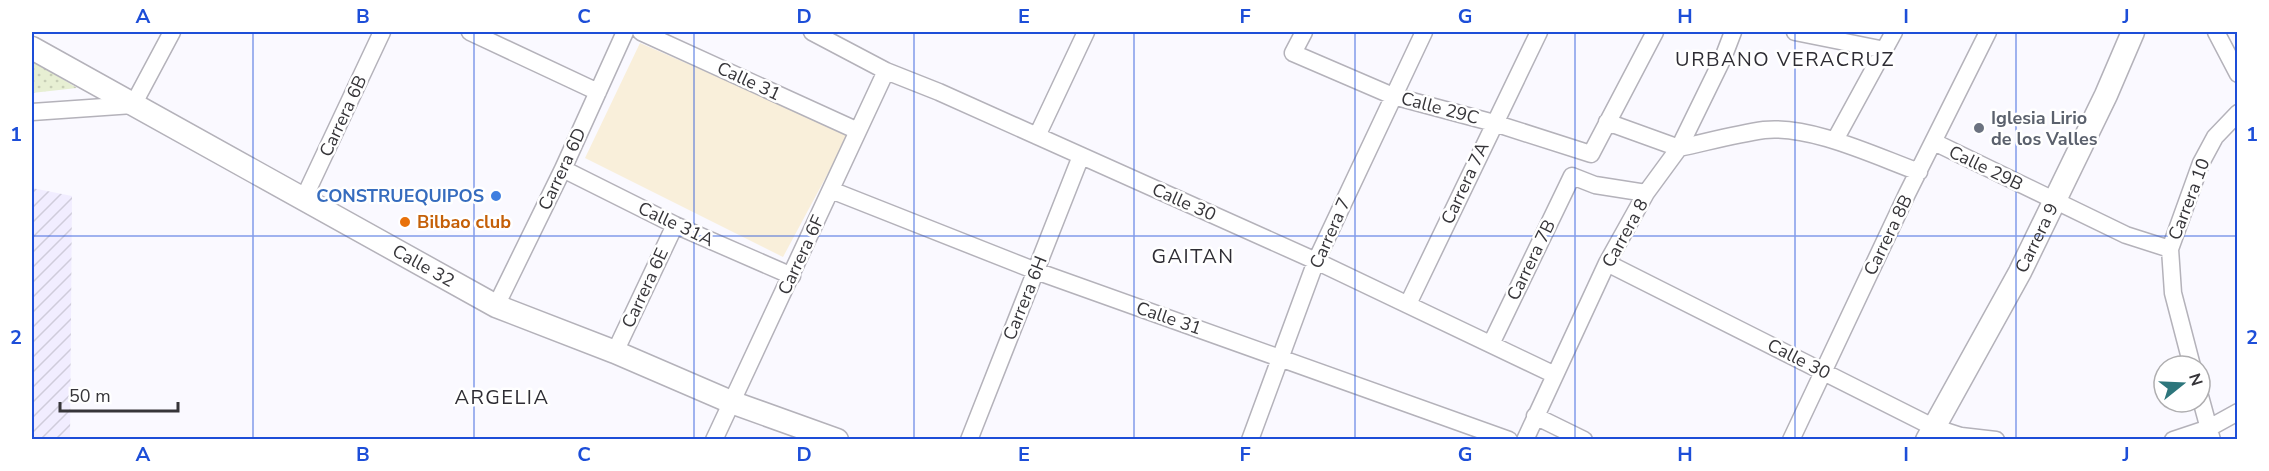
<svg xmlns="http://www.w3.org/2000/svg" width="2269" height="471" viewBox="0 0 2269 471" font-family="'Nunito Sans',sans-serif">
  <style>
    .industrial { fill: url(#industrial-furrows) }
    .education { fill: #f9efda }
    .grass { fill: url(#grass-dots) }
    .lines { fill: none; stroke-linecap: round; stroke-linejoin: round }
    .street-casing { stroke: #b4b2ba; stroke-width: 19 }
    .secondary-casing { stroke: #b4b2ba; stroke-width: 25 }
    .street { stroke: #fff; stroke-width: 16 }
    .secondary { stroke: #fff; stroke-width: 22 }
    .grid { fill: none; stroke: #1d4ed8; stroke-width: 1.5; stroke-opacity: 0.55 }
    .worship-dot { fill: #6b7280; stroke: #fff; stroke-width: 2 }
    .shop-dot { fill: #3f7fe0; stroke: #fff; stroke-width: 2 }
    .food-dot { fill: #e8710a; stroke: #fff; stroke-width: 2 }
    .labels { text-anchor: middle; stroke-width: 5; stroke-linejoin: round; paint-order: stroke }
    .street-label { font-size: 18px; fill: #363539; stroke: #fff }
    .worship-label { font-size: 18px; font-weight: bold; fill: #5b616d; stroke: #fff; text-anchor: start }
    .shop-label { font-size: 18px; font-weight: bold; fill: #366cbe; stroke: #fff; text-anchor: end }
    .food-label { font-size: 18px; font-weight: bold; fill: #c56008; stroke: #fff; text-anchor: start }
    .neighbourhood-label { font-size: 20px; letter-spacing: 1.5px; fill: #2e2d34; stroke: #fff }
    .neatline { fill: none; stroke: #1d4ed8; stroke-width: 2 }
    .grid-label { font-size: 20px; text-anchor: middle; font-weight: bold; fill: #1d4ed8 }
  </style>
  <defs>
    <pattern id="industrial-furrows" width="10" height="10" patternUnits="userSpaceOnUse" patternTransform="scale(1.5)"><rect width="10" height="10" fill="#f1edff"/><path d="M-1 1l2-2M0 10L10 0M9 11l2-2" fill="none" stroke="#cfccdb"/></pattern>
    <pattern id="grass-dots" width="8" height="8" patternUnits="userSpaceOnUse" patternTransform="scale(1.5)"><rect width="8" height="8" fill="#e7efd3"/><path d="M2 2h.1M6 6h.1" fill="none" stroke="#c7ceb6" stroke-width="1.8" stroke-linecap="round"/></pattern>
  </defs>
  <rect width="100%" height="100%" fill="#faf9ff"/>
  <!-- industrial -->
  <path class="industrial" d="M32 188 72 196 70 439H32Z"/>
  <!-- education -->
  <path class="education" d="M640 43 849 134 783 257 585 158Z"/>
  <!-- grass -->
  <path class="grass" d="M32 60 77 88 32 93Z"/>
  <g class="lines">
    <!-- street casing -->
    <g class="street-casing">
      <path id="street" d="M470 32 598 92
        M641 32 858 131
        M812 32 886 71 939 92 1316 261 1555 375
        M1304 32 1293 53 1393 96 1494 123 1591 154 1655 32
        M1795 32 1885 50
        M2216 32 2238 74
        M32 112 133 105 172 32
        M1607 122 1679 148
        M1037 136 1086 32
        M1835 140 1894 32
        M1934 142 2126 235 2170 249
        M1679 148C1707 142 1736 134 1764 130 1811 125 1875 156 1919 172
        M563 169 675 225 792 276
        M831 190 1036 271 1509 440
        M303 200 382 32
        M1607 263 1933 427 1961 436 1996 440
        M1408 304 1539 32
        M496 306 563 169 625 32
        M1491 344 1572 176 1595 185 1646 193
        M615 352 675 225
        M2192 366 2173 293 2170 249 2201 163 2215 137 2238 113
        M2200 396 2212 440
        M1535 416 1584 440
        M714 440 886 71
        M969 440 1081 156
        M1250 440 1316 261 1424 32
        M1525 440 1607 263 1646 193 1679 148 1723 58 1733 32
        M1791 440 1907 194 1988 32
        M2173 440 2209 428 2238 412"/>
    </g>
    <!-- secondary casing -->
    <g class="secondary-casing">
      <g id="secondary">
        <path id="s1" d="M32 48 496 306 615 352 731 402 837 440"/>
        <path id="s2" d="M1927 440 2020 272 2106 95 2133 32"/>
      </g>
    </g>
    <!-- street -->
    <use href="#street" class="street"/>
    <!-- secondary -->
    <use href="#secondary" class="secondary"/>
  </g>
  <!-- grid -->
  <path class="grid" d="M253 32V440M474 32V440M694 32V440M914 32V440M1134 32V440M1355 32V440M1575 32V440M1795 32V440M2016 32V440M32 236H2238"/>
  <!-- markers -->
  <circle class="worship-dot" cx="1979" cy="128" r="6"/>
  <circle class="shop-dot" cx="496" cy="196" r="6"/>
  <circle class="food-dot" cx="405" cy="222" r="6"/>
  <g class="labels">
    <!-- street labels -->
    <g class="street-label">
      <text transform="translate(749 81) rotate(25)" y="6">Calle 31</text>
      <text transform="translate(1440 108) rotate(15)" y="6">Calle 29C</text>
      <text transform="translate(343 116) rotate(-65)" y="6">Carrera 6B</text>
      <text transform="translate(1986 168) rotate(26)" y="6">Calle 29B</text>
      <text transform="translate(562 169) rotate(-65)" y="6">Carrera 6D</text>
      <text transform="translate(1465 183) rotate(-65)" y="6">Carrera 7A</text>
      <text transform="translate(2189 199) rotate(-69)" y="6">Carrera 10</text>
      <text transform="translate(1184 202) rotate(24)" y="6">Calle 30</text>
      <text transform="translate(676 224) rotate(25)" y="6">Calle 31A</text>
      <text transform="translate(1330 233) rotate(-66)" y="6">Carrera 7</text>
      <text transform="translate(1625 233) rotate(-61)" y="6">Carrera 8</text>
      <text transform="translate(1888 235) rotate(-64)" y="6">Carrera 8B</text>
      <text dy="6" stroke="none"><textPath href="#s2" startOffset="230">Carrera 9</textPath></text>
      <text transform="translate(801 255) rotate(-65)" y="6">Carrera 6F</text>
      <text transform="translate(1531 260) rotate(-64)" y="6">Carrera 7B</text>
      <text dy="6" stroke="none"><textPath href="#s1" startOffset="448">Calle 32</textPath></text>
      <text transform="translate(645 288) rotate(-65)" y="6">Carrera 6E</text>
      <text transform="translate(1025 298) rotate(-68)" y="6">Carrera 6H</text>
      <text transform="translate(1169 318) rotate(19)" y="6">Calle 31</text>
      <text transform="translate(1799 359) rotate(27)" y="6">Calle 30</text>
    </g>
    <!-- worship labels -->
    <g class="worship-label">
      <text x="1991" y="124">Iglesia Lirio<tspan x="1991" dy="21">de los Valles</tspan></text>
    </g>
    <!-- shop labels -->
    <g class="shop-label">
      <text x="484" y="202">CONSTRUEQUIPOS</text>
    </g>
    <!-- food labels -->
    <g class="food-label">
      <text x="417" y="228">Bilbao club</text>
    </g>
    <!-- neighbourhood labels -->
    <g class="neighbourhood-label">
      <text x="1785" y="66">URBANO VERACRUZ</text>
      <text x="1193" y="263">GAITAN</text>
      <text x="502" y="404">ARGELIA</text>
    </g>
  </g>
  <!-- border -->
  <rect width="2269" height="471" fill="none" stroke="#ffffff" stroke-width="66"/>
  <!-- north arrow -->
  <g transform="translate(2182 384) rotate(72)"><circle r="28" fill="#ffffff" stroke="#afaeb0" stroke-width="1.5"/>
  <path d="M0-4.5L10 22L0 15L-10 22Z" fill="#2d767c"/>
  <text y="-9" font-size="16" font-weight="bold" text-anchor="middle" fill="#363539">N</text>
  </g>
  <!-- scale -->
  <path d="M60 402v9h118v-9" fill="none" stroke="#363539" stroke-width="3"/>
  <text x="69" y="402" font-size="18" fill="#363539" stroke="#ffffff" stroke-width="4.5" paint-order="stroke">50 m</text>
  <rect x="33" y="33" width="2203" height="405" class="neatline"/>
  <g class="grid-label">
    <text x="143" y="23">A</text>
    <text x="363" y="23">B</text>
    <text x="584" y="23">C</text>
    <text x="804" y="23">D</text>
    <text x="1024" y="23">E</text>
    <text x="1245" y="23">F</text>
    <text x="1465" y="23">G</text>
    <text x="1685" y="23">H</text>
    <text x="1906" y="23">I</text>
    <text x="2126" y="23">J</text>
    <text x="16" y="141">1</text>
    <text x="2252" y="141">1</text>
    <text x="16" y="344">2</text>
    <text x="2252" y="344">2</text>
    <text x="143" y="461">A</text>
    <text x="363" y="461">B</text>
    <text x="584" y="461">C</text>
    <text x="804" y="461">D</text>
    <text x="1024" y="461">E</text>
    <text x="1245" y="461">F</text>
    <text x="1465" y="461">G</text>
    <text x="1685" y="461">H</text>
    <text x="1906" y="461">I</text>
    <text x="2126" y="461">J</text>
  </g>
</svg>
